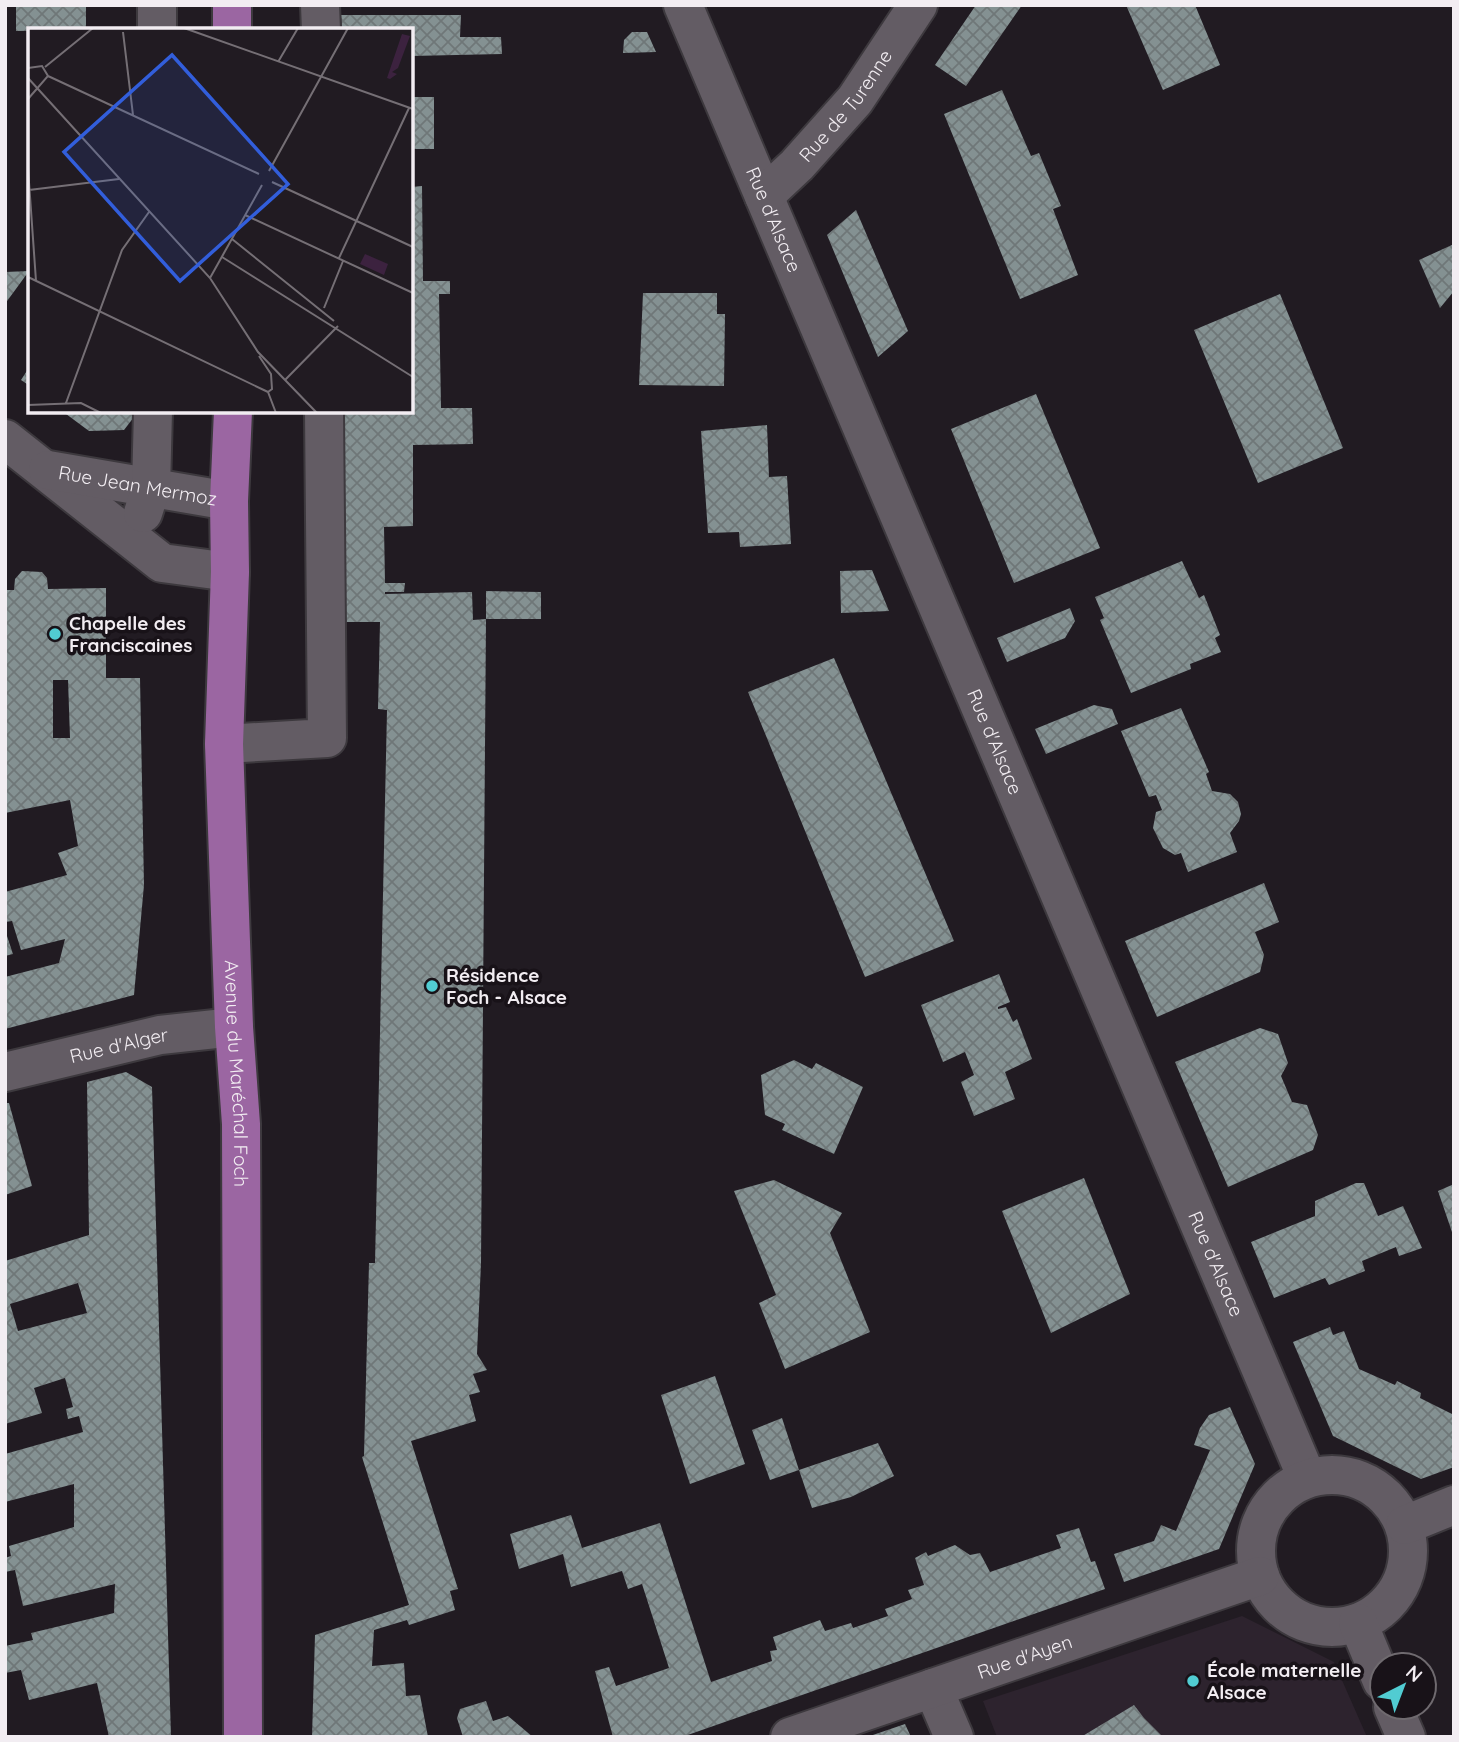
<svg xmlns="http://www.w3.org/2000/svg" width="1459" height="1742" viewBox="0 0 1459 1742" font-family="Quicksand,sans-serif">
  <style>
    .built { fill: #2d232e }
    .building { fill: url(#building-cross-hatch); fill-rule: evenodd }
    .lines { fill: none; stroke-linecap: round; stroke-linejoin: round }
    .minor-casing { stroke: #3d393e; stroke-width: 42 }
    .major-casing { stroke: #3d393e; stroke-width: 42 }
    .minor { stroke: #635c64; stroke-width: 38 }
    .major { stroke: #9b66a2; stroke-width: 38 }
    .poi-dot { fill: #51ccd2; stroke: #181218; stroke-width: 2.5 }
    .labels { text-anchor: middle; stroke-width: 7; stroke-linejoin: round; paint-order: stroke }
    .street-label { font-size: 19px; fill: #f2edf2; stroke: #181218 }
    .poi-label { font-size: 19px; font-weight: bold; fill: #f2edf2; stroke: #181218; text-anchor: start }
    .inset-road { fill: none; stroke: #756f75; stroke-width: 2 }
    .view { fill: #325edb; fill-opacity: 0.15; stroke: #325edb; stroke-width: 3.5 }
    .inset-edge { fill: none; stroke: #f2edf2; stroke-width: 3.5 }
  </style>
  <defs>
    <pattern id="building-cross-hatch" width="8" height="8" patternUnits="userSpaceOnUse" patternTransform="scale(1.75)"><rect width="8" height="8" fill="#849192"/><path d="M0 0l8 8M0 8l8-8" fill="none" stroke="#6f7778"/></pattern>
  </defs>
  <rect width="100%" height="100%" fill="#211b22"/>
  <!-- built -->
  <path class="built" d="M1242 1616 1334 1662 1367 1737H997L983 1701Z"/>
  <!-- building -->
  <path class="building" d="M16 5H86V30L16 31Z
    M976 5H1022L966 86 935 65Z
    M1126 5H1195L1220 65 1163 90Z
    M341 15H461L460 37H501L502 54 411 56V30H342Z
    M632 32H647L656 52 623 53 624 40Z
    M1002 90 1031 156 1039 153 1061 206 1053 209 1078 275 1020 299 944 114Z
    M411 97H434V149H411Z
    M422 186 423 281H450V294H439L441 408H472L473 444 413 445V526L384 527 385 583H405L404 592H385V594L472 592 473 620 486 619V591L541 592V619H486L481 1263 477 1354 487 1370 473 1374 480 1392 469 1395 476 1421 411 1441 458 1589 450 1591 455 1610 409 1625 407 1620 374 1630 372 1666 404 1663 406 1696 420 1695 428 1737H312L315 1635 409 1605 362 1457 364 1456 369 1263H375L387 710 378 709 380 622H346L344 411H411V187Z
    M856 210 908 331 878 357 827 235Z
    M1454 244V291L1440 308 1419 260Z
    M29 271 5 304V272Z
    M643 293H717V314H725L724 386 639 385Z
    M1280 294 1343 448 1258 483 1194 330Z
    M30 366V386L21 380Z
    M1036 394 1100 548 1014 583 951 429Z
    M62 411H134V417L124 430 89 431Z
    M767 425 769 477 787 476 791 544 740 547 739 532 708 533 701 431Z
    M1182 561 1199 598 1204 595 1220 635 1215 638 1221 652 1190 664 1191 669 1131 693 1100 620 1104 618 1095 597Z
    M872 570 889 611 841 613 840 571Z
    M22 571 42 572 47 578 48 589 106 588V678H140L144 885 134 995 5 1029V977L59 963 65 939 21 950 12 921 5 922V892L67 875 58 853 78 846 70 800 5 813V590H14L15 579ZM53 680H68L70 738H53Z
    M1070 608 1075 621 1065 638 1007 662 997 638Z
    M834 658 954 941 865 977 748 692Z
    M1094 705 1112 709 1118 724 1046 754 1035 729Z
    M1181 708 1209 772 1206 774 1212 791 1230 794 1238 802 1241 814 1239 821 1230 833 1237 852 1188 872 1181 853 1175 855 1163 848 1153 828 1156 812 1162 810 1156 795 1149 797 1121 731Z
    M1264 883 1279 922 1255 932 1264 955 1260 972 1157 1017 1125 941Z
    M5 930 13 954 5 956Z
    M999 974 1010 1002 998 1007V1009L1006 1007 1013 1022 1017 1019 1032 1059 1005 1072 1015 1099 974 1116 961 1082 974 1075 965 1052 943 1062 921 1005Z
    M1260 1028 1278 1034 1288 1063 1281 1076 1292 1102 1307 1105 1318 1135 1313 1150 1228 1187 1175 1062Z
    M794 1060 812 1069 816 1063 863 1087 834 1154 782 1130 785 1124 765 1115 761 1075Z
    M126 1072 152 1087 171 1737H109L97 1683 29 1700 21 1670 5 1673V1646L33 1640 31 1633 114 1613 115 1584 23 1606 15 1570 5 1572V1558L11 1556 9 1546 74 1527V1484L5 1502V1454L83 1432 79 1416 68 1419 66 1409 73 1407 65 1378 34 1388 42 1413 5 1424V1261L89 1235 87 1082ZM78 1283 87 1313 18 1331 10 1304Z
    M5 1103H9L32 1186 5 1195Z
    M1084 1178 1130 1294 1051 1333 1002 1211Z
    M774 1180 842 1213 830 1233 870 1332 785 1369 759 1303 776 1295 734 1191Z
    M1356 1183H1364L1378 1216 1403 1206 1422 1248 1399 1256 1396 1247 1362 1261 1365 1271 1329 1285 1325 1278 1274 1298 1251 1242 1315 1216V1201Z
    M1454 1184V1235H1453L1438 1191Z
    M1330 1327 1333 1335 1344 1331 1359 1369 1395 1385 1397 1381 1421 1393 1420 1398 1454 1415V1467L1421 1479 1333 1436 1293 1342Z
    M715 1376 745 1464 690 1484 661 1395Z
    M1230 1407 1255 1464 1219 1549 1124 1582 1114 1554 1154 1541 1161 1525 1176 1531 1210 1450 1194 1445 1200 1428 1209 1415Z
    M782 1418 799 1470 878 1443 894 1476 851 1497 812 1508 799 1470 770 1480 752 1430Z
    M571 1515 582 1548 660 1523 711 1682 772 1661 770 1651 777 1650 773 1637 820 1620 825 1631 851 1623 853 1628 888 1616 885 1609 912 1599 908 1590 924 1585 915 1558 926 1552 928 1556 955 1545 970 1555 980 1553 990 1572 1061 1548 1056 1535 1079 1528 1091 1562 1095 1561 1105 1589 682 1737H613L595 1671 609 1667 616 1686 669 1668 642 1584 628 1589 622 1571 571 1587 563 1554 519 1569 510 1534Z
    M486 1701 493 1721 508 1716 533 1737H463L457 1718 460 1709Z
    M1134 1705 1144 1718 1163 1737H1081Z
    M905 1724 911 1737H870V1736Z"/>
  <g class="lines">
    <!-- minor casing -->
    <g class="minor-casing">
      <g id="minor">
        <path d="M157 5V30"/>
        <path d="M320 5 321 30"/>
        <path id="s1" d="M683 5 1307 1478"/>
        <path id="s2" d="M764 196 797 165 855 100 918 5"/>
        <path d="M5 439 162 563 230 572"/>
        <path id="s3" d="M48 470 229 501"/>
        <path d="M143 513 151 488 153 411"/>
        <path d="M224 744 327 738 324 411"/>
        <path id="s4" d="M5 1072 160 1035 234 1027"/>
        <circle cx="1332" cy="1551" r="76"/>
        <path d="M1405 1525 1454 1505"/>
        <path d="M1358 1623 1382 1681"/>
        <path d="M933 1688 954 1737"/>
        <path d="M1393 1707 1406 1737"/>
        <path id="s5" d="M790 1737 1260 1576"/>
      </g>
    </g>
    <!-- major casing -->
    <g class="major-casing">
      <g id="major">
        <path d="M232 5V30"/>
        <path id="s6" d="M233 411 229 501 230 572 224 744 234 1027 241 1124 243 1737"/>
      </g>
    </g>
    <!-- minor -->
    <use href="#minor" class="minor"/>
    <!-- major -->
    <use href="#major" class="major"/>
  </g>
  <!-- markers -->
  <g class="poi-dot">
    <circle cx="55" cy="634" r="7"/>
    <circle cx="432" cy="986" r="7"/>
    <circle cx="1193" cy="1681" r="7"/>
  </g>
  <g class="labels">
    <!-- street labels -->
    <g class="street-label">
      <text dy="7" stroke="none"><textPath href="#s2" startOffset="122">Rue de Turenne</textPath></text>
      <text dy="7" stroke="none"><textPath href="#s1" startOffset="233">Rue d'Alsace</textPath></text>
      <text dy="7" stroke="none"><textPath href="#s3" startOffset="91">Rue Jean Mermoz</textPath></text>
      <text dy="7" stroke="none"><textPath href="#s1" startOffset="800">Rue d'Alsace</textPath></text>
      <text dy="7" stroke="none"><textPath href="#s4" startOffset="117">Rue d'Alger</textPath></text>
      <text dy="7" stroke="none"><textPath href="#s6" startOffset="663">Avenue du Maréchal Foch</textPath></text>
      <text dy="7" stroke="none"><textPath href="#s1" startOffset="1367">Rue d'Alsace</textPath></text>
      <text dy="7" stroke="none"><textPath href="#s5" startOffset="248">Rue d'Ayen</textPath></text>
    </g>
    <!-- poi labels -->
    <g class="poi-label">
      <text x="69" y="630">Chapelle des<tspan x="69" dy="22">Franciscaines</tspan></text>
      <text x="446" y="982">Résidence<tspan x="446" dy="22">Foch - Alsace</tspan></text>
      <text x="1207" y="1677">École maternelle<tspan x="1207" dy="22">Alsace</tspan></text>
    </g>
  </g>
  <!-- overview -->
  <g transform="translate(28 28)">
    <rect width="385" height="385" fill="#211b22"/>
    <path d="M374 6 382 8 370 40 364 44 369 46 362 51 359 50Z" fill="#3c223f"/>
    <path d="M337 226 360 236 356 247 332 236Z" fill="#3c223f"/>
    <path class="inset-road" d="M156 0 385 81M95 4 105 87M250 34 270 0M17 39 65 0M0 40 14 38 20 48 0 71M20 48 231 146M0 50 182 250 230 324 289 385M0 140 8 253M241 143 320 0M244 154 385 219M1 162 91 151M217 187 385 265M204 211 306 293M194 229 385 349M311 230 381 80M0 249 240 364M182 250 234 157M296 280 315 233M231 328 243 346 244 361 240 364M257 352 310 298M240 364 248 385M38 375 94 222 121 184M0 377 53 375 73 385"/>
    <path class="view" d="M144 27 260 156 152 253 36 124Z"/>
    <rect width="385" height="385" class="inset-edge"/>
  </g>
  <!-- border -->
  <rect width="1459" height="1742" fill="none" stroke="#f2edf2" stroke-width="14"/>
  <!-- north arrow -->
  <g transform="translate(1403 1686) rotate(42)"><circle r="33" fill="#181218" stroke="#6f6a6f" stroke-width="2"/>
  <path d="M0-5L12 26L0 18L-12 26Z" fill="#51ccd2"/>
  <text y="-10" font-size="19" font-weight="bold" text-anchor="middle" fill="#f2edf2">N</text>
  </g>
</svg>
